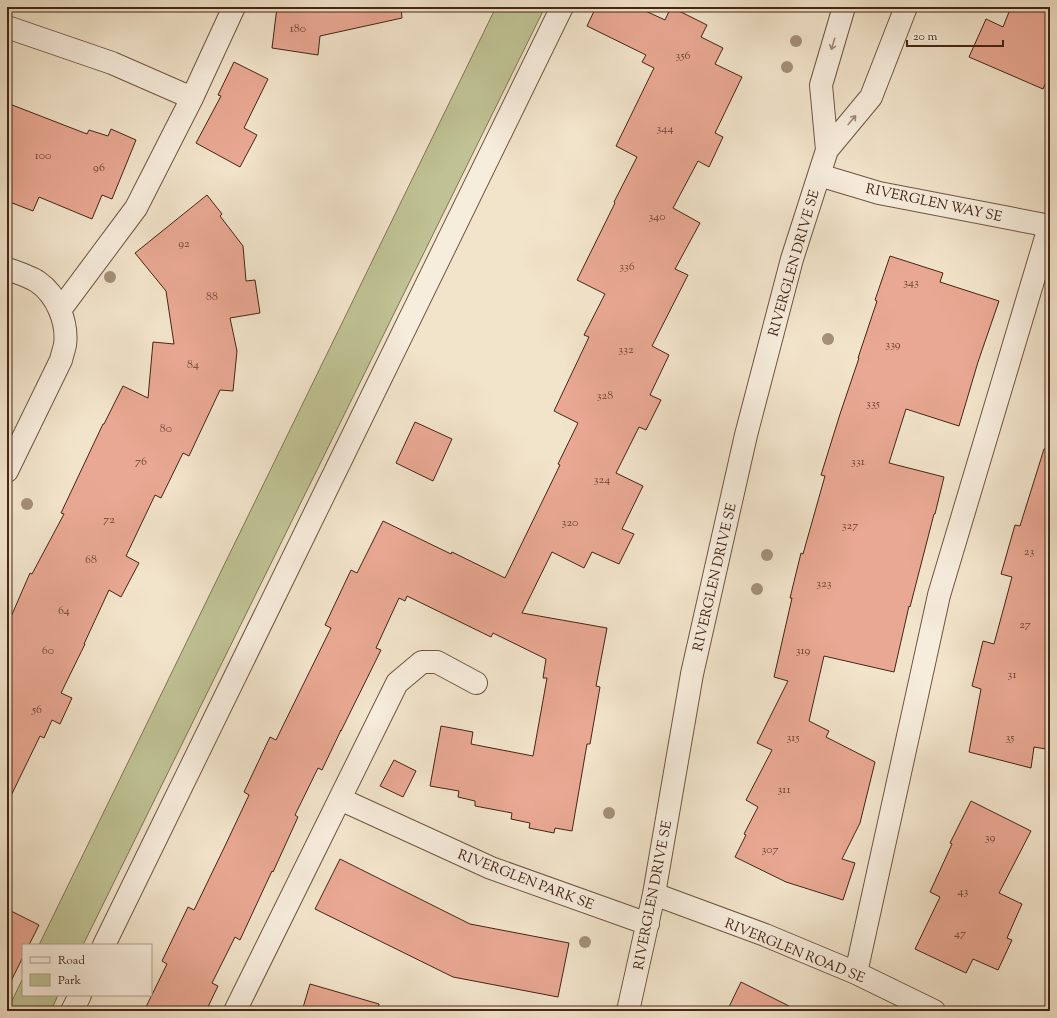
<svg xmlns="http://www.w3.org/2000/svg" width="1057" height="1018" viewBox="0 0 1057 1018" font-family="'Sorts Mill Goudy',serif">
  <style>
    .green { fill: #bfc294; stroke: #827454 }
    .building { fill: #e9a893; stroke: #452514 }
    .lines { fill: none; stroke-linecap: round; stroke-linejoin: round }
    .minor-casing { stroke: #705542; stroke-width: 24 }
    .minor { stroke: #f7eddd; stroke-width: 22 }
    .tree { fill: #a49078 }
    .oneway { stroke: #9e8978 }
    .labels { text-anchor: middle; stroke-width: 3; stroke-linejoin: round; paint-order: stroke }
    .number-label { font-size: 12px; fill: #6e4634 }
    .street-label { font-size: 14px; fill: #452514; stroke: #f7eddd }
  </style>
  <rect width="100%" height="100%" fill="#f2e4cb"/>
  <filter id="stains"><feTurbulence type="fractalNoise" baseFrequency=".005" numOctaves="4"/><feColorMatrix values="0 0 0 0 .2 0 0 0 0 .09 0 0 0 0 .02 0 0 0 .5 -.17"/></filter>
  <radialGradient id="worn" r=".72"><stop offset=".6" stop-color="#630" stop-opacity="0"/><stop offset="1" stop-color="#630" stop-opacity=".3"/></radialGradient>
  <!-- green -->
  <path class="green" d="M496 7H545L83 945H39Z
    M23 978V995H58L51 1011H7Z"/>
  <!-- building -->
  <path class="building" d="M277 7H401L402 18 320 36 318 55 272 48Z
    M596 7H637L665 20 671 7 707 25 701 37 723 48 715 64 742 77 715 133 723 137 709 167 698 161 673 208 700 223 675 269 688 275 652 346 669 355 650 395 661 400 646 430 639 427 616 473 643 486 622 529 634 534 619 564 592 552 584 568 552 552 522 613 607 628 596 686 600 687 590 744H587L572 831 555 828 554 833 529 828 530 823 511 819 512 813 475 806V801L458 797 459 791 430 786 441 726 473 732 471 744 533 756 547 678H543L546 659 493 633 491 637 407 596 405 601 399 598 376 648 381 650 341 731V730L322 770 318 768 295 815 298 817 273 872 272 871 240 940 235 937 212 983 218 986 206 1011H144L167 964 162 961 188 907 194 910 224 848 249 795 244 792 270 737 276 740 331 628 325 625 351 570 357 573 383 521 451 554 452 552 505 578 560 465 558 464 578 423 554 411 589 337 584 335 605 294 577 280 615 203 614 202 637 157 616 146 654 68 642 62 646 55 587 26Z
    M1011 7H1050V73L1043 89 969 57 986 19 1003 27Z
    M234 62 268 79 244 128 257 135 240 167 196 143 221 96 218 95Z
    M7 103 87 134 89 130 108 136 111 129 136 140 112 199 102 195 92 219 39 197 33 211 7 201Z
    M207 195 222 214 220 216 243 246 246 281 255 280 260 313 230 318 237 351 233 391 220 390 189 456 183 453 161 498 155 495 126 556 139 563 121 597 109 590 84 644H85L61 693 72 698 60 724 52 720 44 738 40 736 7 804V626L30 573 32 574 64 514 61 513 103 424H104L123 386 148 398 153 342 174 344 166 291 135 253Z
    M890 256 943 273 940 282 999 301 978 362 959 426 906 409 889 463 944 477 935 514H934L910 607 909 606 894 672 824 656 809 721 829 731 826 737 875 762 860 823 842 859 855 863 843 900 786 882 735 857 746 835 744 834 758 807 746 800 772 750 757 743 788 681 774 677 792 598H790L801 553 803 554 825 476 821 475 840 414 859 358H858L877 301 875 300Z
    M415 422 452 439 433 481 396 463Z
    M1044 449 1050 450V727L1046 749 1034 747 1031 768 969 752 981 689 972 686 983 641 994 644 1012 577 1001 574 1015 525 1020 526Z
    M394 760 416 771 403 797 380 786Z
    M971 801 1031 831 999 893 1022 904 1007 938 1012 940 998 970 973 959 966 973 915 949 940 897 930 892 952 844 950 843Z
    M340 859 470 924 569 943 558 997 453 977 315 909Z
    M7 909 39 925 29 945H23V957L7 989Z
    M741 982 799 1011H727Z
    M310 984 379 1004 378 1011H302Z"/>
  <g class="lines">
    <!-- minor casing -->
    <g class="minor-casing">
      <path id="minor" d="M7 27 112 63 192 98
        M827 150 821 85 844 7
        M819 175 879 193 1050 226
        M7 269C16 272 31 277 38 282 57 295 68 323 65 345 64 350 62 355 61 360L7 471
        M60 310 136 208 192 98 234 7
        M340 799 491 868 648 924
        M654 894 765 935 856 973 934 1011
        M104 945 562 7
        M856 973 939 595 1050 224
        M72 1011 80 995
        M235 1011 397 683 422 662H437L476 683
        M628 1011 654 894 692 674 746 435 792 259 827 150 871 97 906 7"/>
    </g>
    <!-- minor -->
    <use href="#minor" class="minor"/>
  </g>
  <!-- trees -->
  <g class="tree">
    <circle cx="796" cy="41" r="6"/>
    <circle cx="787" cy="67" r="6"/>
    <circle cx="110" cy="277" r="6"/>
    <circle cx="828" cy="339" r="6"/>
    <circle cx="27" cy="504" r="6"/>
    <circle cx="767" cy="555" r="6"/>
    <circle cx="757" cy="589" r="6"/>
    <circle cx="609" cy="813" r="6"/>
    <circle cx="585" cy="942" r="6"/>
  </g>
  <!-- one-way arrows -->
  <defs><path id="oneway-shaft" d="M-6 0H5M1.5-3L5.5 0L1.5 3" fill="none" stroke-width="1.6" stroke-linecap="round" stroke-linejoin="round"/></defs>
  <g class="oneway">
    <use href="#oneway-shaft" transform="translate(833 44) rotate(107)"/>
    <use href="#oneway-shaft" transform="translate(852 120) rotate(-50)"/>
  </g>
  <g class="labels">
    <!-- number labels -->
    <g class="number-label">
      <text x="298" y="32">180</text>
      <text x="683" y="59">356</text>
      <text x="665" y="132">344</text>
      <text x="43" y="159">100</text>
      <text x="99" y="171">96</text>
      <text x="657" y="220">340</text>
      <text x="184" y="247">92</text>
      <text x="627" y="270">336</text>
      <text x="911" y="286">343</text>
      <text x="212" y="300">88</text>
      <text x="893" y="348">339</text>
      <text x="626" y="353">332</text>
      <text x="193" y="368">84</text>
      <text x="605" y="399">328</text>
      <text x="873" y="407">335</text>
      <text x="166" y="432">80</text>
      <text x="141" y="465">76</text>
      <text x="858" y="465">331</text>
      <text x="602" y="483">324</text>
      <text x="109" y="523">72</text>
      <text x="570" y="526">320</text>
      <text x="850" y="529">327</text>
      <text x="1029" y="555">23</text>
      <text x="91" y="563">68</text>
      <text x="824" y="587">323</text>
      <text x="64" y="614">64</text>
      <text x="1025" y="628">27</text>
      <text x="48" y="654">60</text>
      <text x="803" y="654">319</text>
      <text x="1012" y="678">31</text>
      <text x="37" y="713">56</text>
      <text x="793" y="741">315</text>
      <text x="1010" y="741">35</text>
      <text x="784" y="793">311</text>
      <text x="990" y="841">39</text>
      <text x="770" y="853">307</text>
      <text x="963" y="895">43</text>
      <text x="960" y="937">47</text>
    </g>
    <!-- street labels -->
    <g class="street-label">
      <text transform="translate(934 202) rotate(12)" y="5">RIVERGLEN WAY SE</text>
      <text transform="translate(793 263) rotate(-74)" y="5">RIVERGLEN DRIVE SE</text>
      <text transform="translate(714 577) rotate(-77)" y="5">RIVERGLEN DRIVE SE</text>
      <text transform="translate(526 879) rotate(21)" y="5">RIVERGLEN PARK SE</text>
      <text transform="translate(652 895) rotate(-79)" y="5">RIVERGLEN DRIVE SE</text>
      <text transform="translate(795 950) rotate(22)" y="5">RIVERGLEN ROAD SE</text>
    </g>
  </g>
  <!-- margin -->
  <rect width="1057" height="1018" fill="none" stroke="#f2e4cb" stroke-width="24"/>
  <rect x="8" y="8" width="1041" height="1002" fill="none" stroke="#452514" stroke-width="2"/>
  <rect x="12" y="12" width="1033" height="994" fill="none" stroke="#452514"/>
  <!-- legend -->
  <rect x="22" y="944" width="130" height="52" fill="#f7eddd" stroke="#b09d8d"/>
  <rect x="30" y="957" width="20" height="6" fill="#f7eddd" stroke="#b09d8d"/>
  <text x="58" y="964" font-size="12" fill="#452514">Road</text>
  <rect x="30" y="974" width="20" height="12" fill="#bfc294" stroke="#b09d8d"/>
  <text x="58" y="984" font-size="12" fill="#452514">Park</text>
  <!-- scale -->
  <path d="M907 40v6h96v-6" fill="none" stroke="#452514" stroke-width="2"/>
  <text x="913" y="40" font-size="12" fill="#452514" stroke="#f7eddd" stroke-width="3" paint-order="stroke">20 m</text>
  <rect width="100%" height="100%" filter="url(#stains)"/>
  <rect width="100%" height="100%" fill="url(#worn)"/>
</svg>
